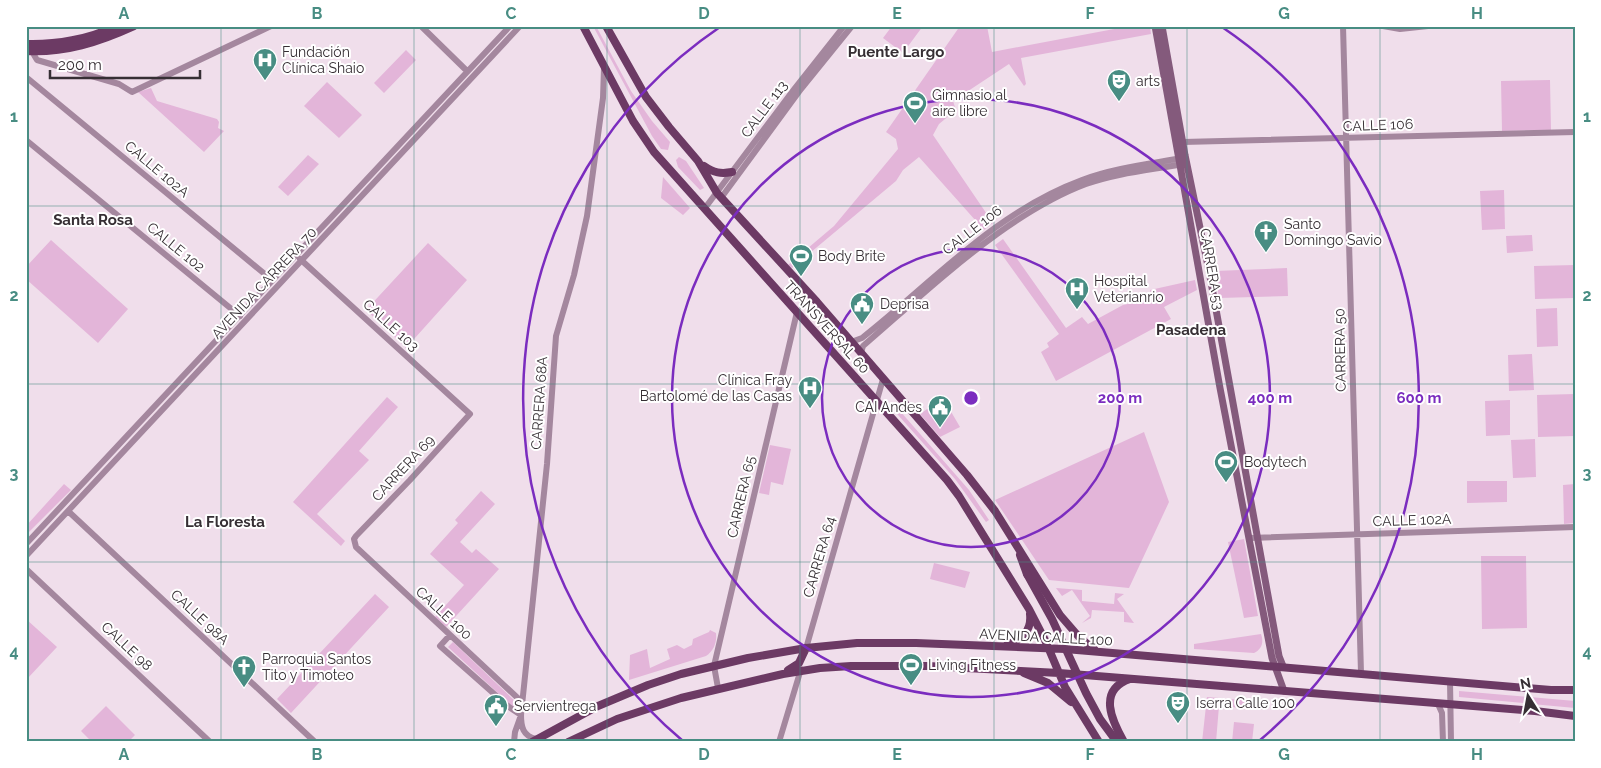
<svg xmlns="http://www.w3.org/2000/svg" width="1601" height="768" viewBox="0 0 1601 768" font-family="Raleway,sans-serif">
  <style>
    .green { fill: #e3b5d9 }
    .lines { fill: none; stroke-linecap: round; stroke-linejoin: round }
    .tertiary { stroke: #a4879e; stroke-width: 6 }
    .secondary { stroke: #845a7c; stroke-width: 7 }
    .primary { stroke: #6c3a64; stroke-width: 8 }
    .primary-bridge { stroke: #6c3a64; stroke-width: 8 }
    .grid { fill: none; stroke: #488d83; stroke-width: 1; stroke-opacity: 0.55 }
    .ring { fill: none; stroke: #7b2cbf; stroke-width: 2.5 }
    .labels { text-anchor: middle; stroke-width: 4; stroke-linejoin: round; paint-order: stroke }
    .poi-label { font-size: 14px; fill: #362f34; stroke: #fff; text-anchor: start }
    .street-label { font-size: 14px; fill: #362f34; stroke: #fff }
    .neighbourhood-label { font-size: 15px; font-weight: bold; fill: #362f34; stroke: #fff }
    .centre { fill: #7b2cbf; stroke: #fff; stroke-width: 2.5 }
    .ring-label { font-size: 15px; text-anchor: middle; font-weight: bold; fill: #7b2cbf; stroke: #fff; stroke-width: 4; stroke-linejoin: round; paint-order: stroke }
    .neatline { fill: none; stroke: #488d83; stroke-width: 2 }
    .grid-label { font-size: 16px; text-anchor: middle; font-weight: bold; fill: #488d83 }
  </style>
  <rect width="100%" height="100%" fill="#f0deeb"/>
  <!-- green -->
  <path class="green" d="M593 26H596L631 91 652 121 670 142 668 150 661 149 652 136Z
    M892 26H923L903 53 883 38Z
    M960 26H987L992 52 1130 26H1150L1151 34 1021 58 1026 84 1024 86 1009 64 953 101 956 110 939 124 933 135 993 223 984 230 919 157 903 170 896 181 792 268 788 265 834 226 898 149 896 139 886 132Z
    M406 50 416 60 384 93 374 83Z
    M1550 80 1551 130 1502 131 1501 81Z
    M327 82 362 115 339 138 304 106Z
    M151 88 157 101 217 119 219 122 218 128 224 131 204 152 138 92Z
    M308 155 319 164 288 196 278 187Z
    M679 157 686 161 704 188 700 190 678 167 676 160Z
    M663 177 690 208 683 215 661 198Z
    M1504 190 1505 229 1482 230 1480 191Z
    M1532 235 1533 251 1507 253 1506 236Z
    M1003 239 1066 328 1082 317 1088 324 1123 305 1152 299 1150 290 1195 280 1197 290 1164 307 1171 319 1056 381 1041 352 1049 347 1047 343 1059 334 995 245Z
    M51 240 128 309 98 343 26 279V267Z
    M428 243 467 280 406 348 366 310Z
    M1575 265V298L1535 299 1534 266Z
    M1287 268 1288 296 1219 298 1215 271Z
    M1557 308 1558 346 1537 347 1536 309Z
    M1532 354 1534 390 1509 391 1508 355Z
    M1575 394V436L1538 437 1537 395Z
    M387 397 398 407 359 451 369 460 317 514 345 541 341 546 293 502Z
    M943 398 960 427 940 437 920 414Z
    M1510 400V435L1486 436 1485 401Z
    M893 403 969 490 989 520 986 522 955 479 890 406Z
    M1144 432 1169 502 1129 588 1049 580 995 500Z
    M1535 439 1536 477 1513 478 1511 440Z
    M770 445 791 449 783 485 771 482 769 495 759 493Z
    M1467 481H1507V502L1467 503Z
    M64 484 71 490 26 535V526Z
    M1575 484V523L1564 524 1563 485Z
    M481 491 495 504 460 542 472 553 476 549 499 569 446 627 435 617 464 585 430 554 458 523 455 520Z
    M1244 539 1258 616 1244 618 1228 542Z
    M1481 556H1526L1527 628 1482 629Z
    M934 563 970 572 965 588 930 579Z
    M1056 588 1082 590V601L1114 604 1115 593 1124 594 1117 599 1134 623 1124 622V612L1092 610 1091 618 1082 623 1090 616 1072 590 1062 596Z
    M375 594 389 607 291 713 277 699Z
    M26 619 57 647 27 679 26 678Z
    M710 630 716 633C717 642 714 651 706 656L629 680 630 655 647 649 650 668 670 659 667 649 677 645 684 649 692 645 693 639 709 632Z
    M1261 634C1264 642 1262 649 1254 653L1194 649V644Z
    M453 642 518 704 515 709 448 647Z
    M1459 691 1575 701V708L1459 697Z
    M1207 697 1266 702 1265 710 1219 706 1216 742H1202Z
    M106 706 135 735 128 742H92L81 731Z
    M1234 722 1254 724 1252 742H1232Z"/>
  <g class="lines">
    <!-- tertiary -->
    <path class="tertiary" d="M421 26 467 71
      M1343 26 1361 673
      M1383 26 1400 29 1428 26
      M33 47 34 55 37 60 119 84 132 92 271 26
      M26 77 272 280
      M26 140 240 316
      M1183 142 1575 132
      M721 198 801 89 852 26
      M705 208 795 88 844 26
      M300 259 470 414 410 480 356 536 354 539 356 547 522 702
      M851 342 862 338C933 282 995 212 1082 180 1114 168 1149 164 1182 158
      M861 353 863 346C907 308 950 268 997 234 1025 214 1054 196 1086 184 1117 173 1151 170 1183 164
      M68 511 315 742
      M1250 538 1575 527
      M26 544 510 26
      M26 556 520 26
      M26 569 210 742
      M450 635 440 646 509 707 521 715
      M805 652 883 379
      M1450 681 1451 742
      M718 688 714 666 797 312
      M1438 704 1442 713 1443 742
      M536 739C523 736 521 727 521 715L547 464 556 336 574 275 587 216 603 98 604 68
      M514 742 515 732 520 718
      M779 742 801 669"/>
    <!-- secondary -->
    <path class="secondary" d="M1155 26 1220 388 1272 658 1284 691
      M1162 26 1185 155 1209 271 1279 656 1283 666"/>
    <!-- primary -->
    <path class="primary" d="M583 26 633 121 654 152 947 480 959 496 1029 609 1045 640 1065 687 1099 742
      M606 26 646 97 669 127 698 161 717 193 817 302 967 475 995 511 1060 615 1079 637 1095 650
      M26 44C56 45 89 39 116 26
      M26 51C65 53 99 42 134 26
      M704 166C714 173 721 174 732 172
      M1020 555 1027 574
      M1007 645C1021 639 1032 632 1030 614
      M788 670 799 663 806 648
      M1024 673 1048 683 1071 702
      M532 742 598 706 648 685 681 674 748 658 806 648 857 643H916L1065 649 1551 690H1575
      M568 742 617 719 681 698 783 674 820 668 851 666H928L1059 673 1535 711 1575 716
      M1124 742C1112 721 1097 690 1130 679"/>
    <!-- primary-bridge -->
    <path class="primary-bridge" d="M1027 574 1052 619 1086 693 1100 719 1117 742"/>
  </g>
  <!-- grid -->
  <path class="grid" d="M221 26V742M414 26V742M607 26V742M800 26V742M994 26V742M1187 26V742M1380 26V742M26 206H1575M26 384H1575M26 562H1575"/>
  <!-- distance rings -->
  <g class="ring">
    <circle cx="971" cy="398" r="149"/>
    <circle cx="971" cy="398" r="299"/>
    <path d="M683 741A448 448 0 0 1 720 27M1222 27A448 448 0 0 1 1259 741"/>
  </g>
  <!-- icons -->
  <defs>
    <g id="hospital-pin" transform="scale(1.25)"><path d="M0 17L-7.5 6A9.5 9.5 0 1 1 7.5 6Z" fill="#488d83" stroke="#fff"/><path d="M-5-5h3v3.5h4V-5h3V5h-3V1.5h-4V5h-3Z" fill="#fff"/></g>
    <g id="theatre-pin" transform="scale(1.25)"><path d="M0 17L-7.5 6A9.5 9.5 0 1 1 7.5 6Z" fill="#488d83" stroke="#fff"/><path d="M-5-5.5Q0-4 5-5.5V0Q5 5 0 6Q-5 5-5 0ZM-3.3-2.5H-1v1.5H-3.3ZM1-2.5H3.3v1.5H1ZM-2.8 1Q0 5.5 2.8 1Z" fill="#fff"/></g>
    <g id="stadium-pin" transform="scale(1.25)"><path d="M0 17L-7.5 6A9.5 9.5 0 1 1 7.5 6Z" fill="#488d83" stroke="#fff"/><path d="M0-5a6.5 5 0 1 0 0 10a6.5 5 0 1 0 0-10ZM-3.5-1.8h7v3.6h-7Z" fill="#fff"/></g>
    <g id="church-pin" transform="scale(1.25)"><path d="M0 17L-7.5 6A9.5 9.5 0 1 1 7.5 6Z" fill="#488d83" stroke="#fff"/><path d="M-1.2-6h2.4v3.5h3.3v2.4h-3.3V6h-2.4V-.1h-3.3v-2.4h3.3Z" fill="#fff"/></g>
    <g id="civic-pin" transform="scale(1.25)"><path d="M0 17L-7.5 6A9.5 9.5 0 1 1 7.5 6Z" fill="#488d83" stroke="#fff"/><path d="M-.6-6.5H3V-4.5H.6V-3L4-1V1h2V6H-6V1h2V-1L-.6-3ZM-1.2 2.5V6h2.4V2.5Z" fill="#fff"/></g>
  </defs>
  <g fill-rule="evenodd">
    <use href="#hospital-pin" x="265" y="60"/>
    <use href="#theatre-pin" x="1119" y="81"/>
    <use href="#stadium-pin" x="915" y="103"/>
    <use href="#church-pin" x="1266" y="232"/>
    <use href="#stadium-pin" x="801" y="256"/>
    <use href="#hospital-pin" x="1077" y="289"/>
    <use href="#civic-pin" x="862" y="304"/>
    <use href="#hospital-pin" x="810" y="388"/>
    <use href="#civic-pin" x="940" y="407"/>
    <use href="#stadium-pin" x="1226" y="462"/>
    <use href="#stadium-pin" x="911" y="665"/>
    <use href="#church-pin" x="244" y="667"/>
    <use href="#theatre-pin" x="1178" y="703"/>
    <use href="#civic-pin" x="496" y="706"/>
  </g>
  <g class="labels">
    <!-- poi labels -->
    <g class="poi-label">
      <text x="282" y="57">Fundación<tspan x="282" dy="16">Clínica Shaio</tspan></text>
      <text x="1136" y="86">arts</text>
      <text x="932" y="100">Gimnasio al<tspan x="932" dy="16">aire libre</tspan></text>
      <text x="1284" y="229">Santo<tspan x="1284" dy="16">Domingo Savio</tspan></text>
      <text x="818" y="261">Body Brite</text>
      <text x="1094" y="286">Hospital<tspan x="1094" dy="16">Veterianrio</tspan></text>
      <text x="880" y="309">Deprisa</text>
      <text x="792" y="385" text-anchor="end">Clínica Fray<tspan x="792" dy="16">Bartolomé de las Casas</tspan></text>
      <text x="922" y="412" text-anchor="end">CAI Andes</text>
      <text x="1244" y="467">Bodytech</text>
      <text x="262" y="664">Parroquia Santos<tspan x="262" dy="16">Tito y Timoteo</tspan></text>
      <text x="928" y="670">Living Fitness</text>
      <text x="1196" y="708">Iserra Calle 100</text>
      <text x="514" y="711">Servientrega</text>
    </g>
    <!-- street labels -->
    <g class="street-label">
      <text transform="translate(764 109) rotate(-53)" y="5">CALLE 113</text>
      <text transform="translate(1378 125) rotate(-2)" y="5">CALLE 106</text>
      <text transform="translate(157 169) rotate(40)" y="5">CALLE 102A</text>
      <text transform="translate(972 230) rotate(-38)" y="5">CALLE 106</text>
      <text transform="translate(176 247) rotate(39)" y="5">CALLE 102</text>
      <text transform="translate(1212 269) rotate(80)" y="5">CARRERA 53</text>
      <text transform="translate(264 283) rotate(-47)" y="5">AVENIDA CARRERA 70</text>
      <text transform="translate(391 325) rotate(42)" y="5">CALLE 103</text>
      <text transform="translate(827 327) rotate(48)" y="5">TRANSVERSAL 60</text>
      <text transform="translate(1340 350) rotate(-91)" y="5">CARRERA 50</text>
      <text transform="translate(539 403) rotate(-86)" y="5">CARRERA 68A</text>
      <text transform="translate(403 468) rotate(-47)" y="5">CARRERA 69</text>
      <text transform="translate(741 497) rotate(-77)" y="5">CARRERA 65</text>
      <text transform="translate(1412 520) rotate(-2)" y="5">CALLE 102A</text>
      <text transform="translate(819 557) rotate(-74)" y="5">CARRERA 64</text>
      <text transform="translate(444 613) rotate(43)" y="5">CALLE 100</text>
      <text transform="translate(200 617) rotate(43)" y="5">CALLE 98A</text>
      <text transform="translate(1046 637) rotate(3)" y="5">AVENIDA CALLE 100</text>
      <text transform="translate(127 646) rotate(43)" y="5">CALLE 98</text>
    </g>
    <!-- neighbourhood labels -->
    <g class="neighbourhood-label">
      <text x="896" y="57">Puente Largo</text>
      <text x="93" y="225">Santa Rosa</text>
      <text x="1191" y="335">Pasadena</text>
      <text x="225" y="527">La Floresta</text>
    </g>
  </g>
  <circle cx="971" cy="398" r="8" class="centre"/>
  <g class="ring-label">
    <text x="1120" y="403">200 m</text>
    <text x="1270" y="403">400 m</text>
    <text x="1419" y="403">600 m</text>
  </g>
  <!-- border -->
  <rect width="1601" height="768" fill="none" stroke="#ffffff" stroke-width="55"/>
  <!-- north arrow -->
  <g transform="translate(1528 696) rotate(349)" stroke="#ffffff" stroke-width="4" paint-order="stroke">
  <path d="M0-4L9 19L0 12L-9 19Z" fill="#362f34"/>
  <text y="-8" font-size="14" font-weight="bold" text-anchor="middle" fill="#362f34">N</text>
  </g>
  <!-- scale -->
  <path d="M50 70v8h150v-8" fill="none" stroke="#362f34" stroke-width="2.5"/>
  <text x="58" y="70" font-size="15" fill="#362f34" stroke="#ffffff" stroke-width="4" paint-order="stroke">200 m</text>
  <rect x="28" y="28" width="1546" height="712" class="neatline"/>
  <g class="grid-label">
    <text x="124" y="19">A</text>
    <text x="317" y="19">B</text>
    <text x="511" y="19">C</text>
    <text x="704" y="19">D</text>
    <text x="897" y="19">E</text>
    <text x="1090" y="19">F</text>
    <text x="1284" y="19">G</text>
    <text x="1477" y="19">H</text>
    <text x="14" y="122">1</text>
    <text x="1587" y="122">1</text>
    <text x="14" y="301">2</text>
    <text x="1587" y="301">2</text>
    <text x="14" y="479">3</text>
    <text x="1587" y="479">3</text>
    <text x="14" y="657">4</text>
    <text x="1587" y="657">4</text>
    <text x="124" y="760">A</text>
    <text x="317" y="760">B</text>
    <text x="511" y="760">C</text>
    <text x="704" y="760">D</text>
    <text x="897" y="760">E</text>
    <text x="1090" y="760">F</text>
    <text x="1284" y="760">G</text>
    <text x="1477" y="760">H</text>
  </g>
</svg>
